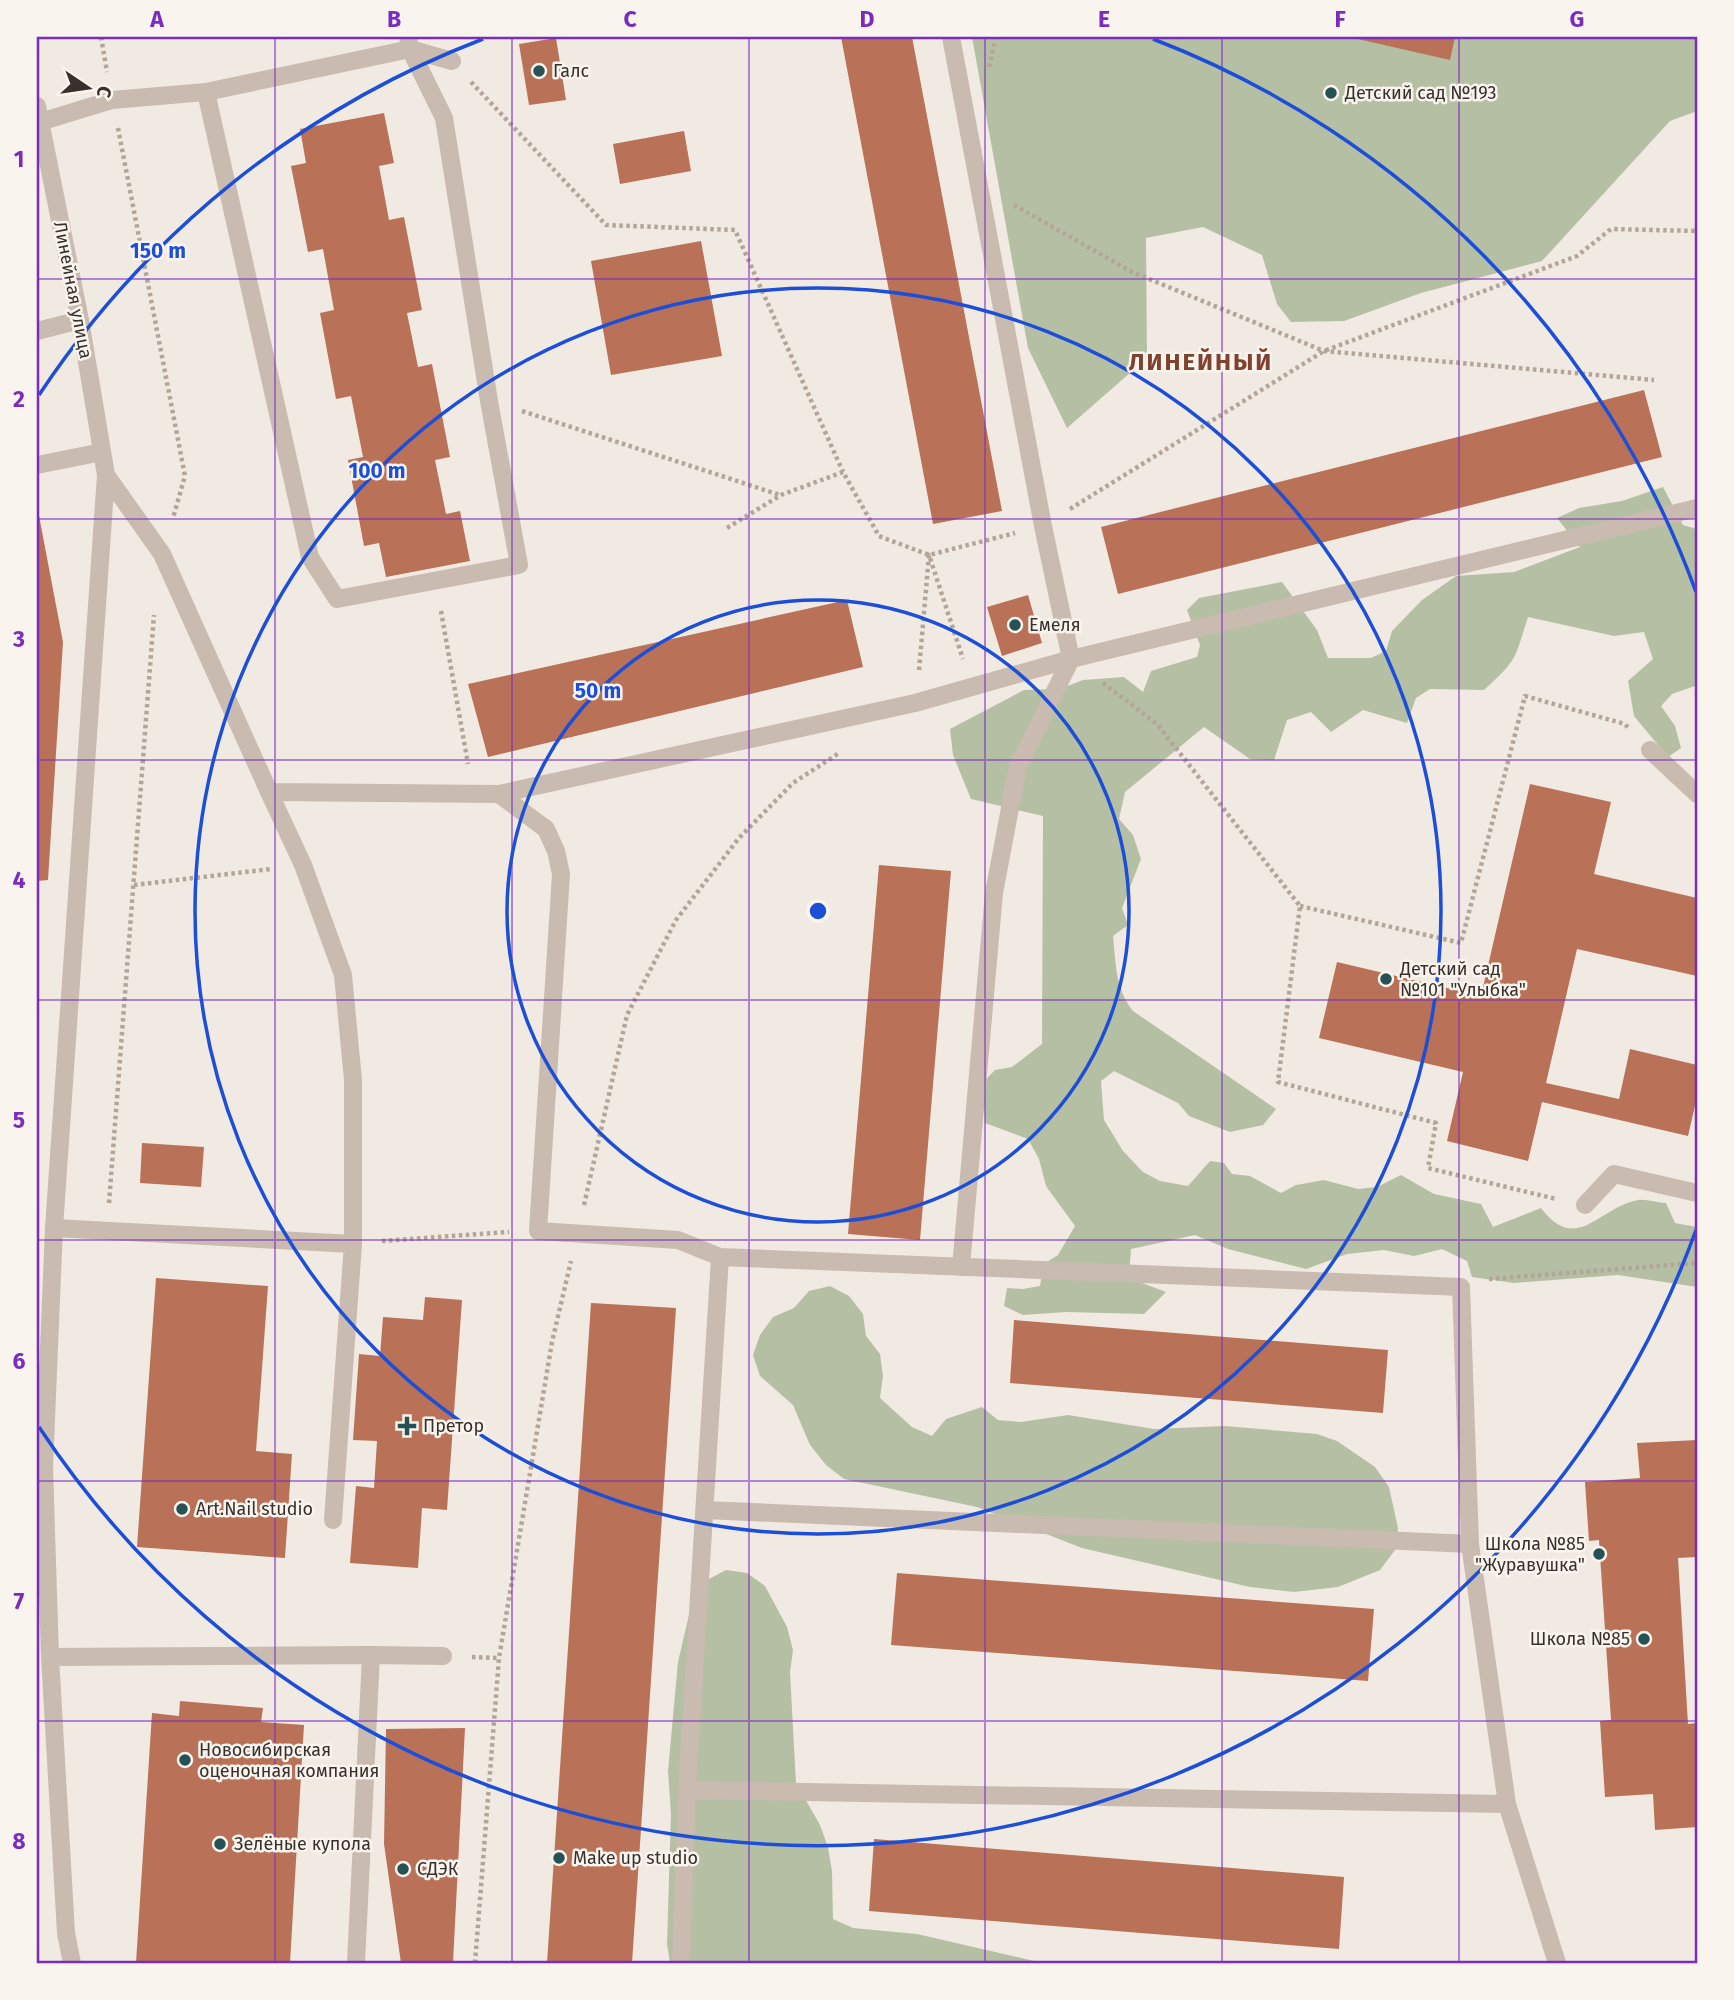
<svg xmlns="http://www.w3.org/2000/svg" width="1734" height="2000" viewBox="0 0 1734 2000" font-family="'Fira Sans',sans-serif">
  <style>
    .green { fill: #b5bfa3 }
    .building { fill: #b97158 }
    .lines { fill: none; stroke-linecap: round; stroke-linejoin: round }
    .path { stroke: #b4a599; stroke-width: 4.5; stroke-dasharray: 3.5 3.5; stroke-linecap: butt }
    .minor { stroke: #c9bbaf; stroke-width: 18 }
    .grid { fill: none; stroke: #7b2cbf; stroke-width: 2; stroke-opacity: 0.55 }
    .ring { fill: none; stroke: #1d4ed8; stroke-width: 3.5 }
    .poi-dot { fill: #265256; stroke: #f9f4ee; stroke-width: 2.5 }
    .labels { text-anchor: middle; stroke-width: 5; stroke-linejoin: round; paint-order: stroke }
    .poi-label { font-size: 18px; fill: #38302c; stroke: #f9f4ee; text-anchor: start }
    .street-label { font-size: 18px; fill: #38302c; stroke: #f9f4ee }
    .district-label { font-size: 24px; font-weight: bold; letter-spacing: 2px; fill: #7f422e; stroke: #f9f4ee }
    .centre { fill: #1d4ed8; stroke: #f9f4ee; stroke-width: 3.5 }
    .ring-label { font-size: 21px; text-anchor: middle; font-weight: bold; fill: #1d4ed8; stroke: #f9f4ee; stroke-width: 5; stroke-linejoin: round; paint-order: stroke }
    .neatline { fill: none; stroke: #7b2cbf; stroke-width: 2.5 }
    .grid-label { font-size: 23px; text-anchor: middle; font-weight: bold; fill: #7b2cbf }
  </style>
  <rect width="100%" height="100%" fill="#f1eae2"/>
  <!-- green -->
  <path class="green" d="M972 37H1697V111L1670 121 1542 261 1421 293 1344 321 1291 322 1277 304 1262 255 1203 227 1146 238 1147 358 1067 428 1028 348Z
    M1663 487 1683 525 1697 529V681L1695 686 1672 694 1661 706 1675 726 1681 748 1668 757 1634 716 1628 681 1653 659 1644 632 1614 636 1528 617C1514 660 1519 658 1484 690L1430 689 1416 698 1407 723 1363 710 1331 732 1311 712 1287 720 1274 760 1250 759 1204 727 1125 792 1119 819 1133 835 1141 859 1122 908 1128 925 1113 936C1116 964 1115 988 1133 1011L1276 1109 1263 1125 1230 1132 1189 1116 1178 1103 1114 1071 1101 1081 1104 1120 1123 1151 1143 1172 1160 1181 1188 1186 1210 1161 1224 1163 1232 1174 1250 1176 1281 1193 1296 1185 1324 1180 1358 1189 1377 1187 1401 1175 1434 1194 1481 1204 1493 1227 1541 1208C1577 1255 1597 1208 1638 1200 1646 1199 1658 1203 1666 1203L1675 1223 1697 1227V1287L1618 1275 1514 1283 1472 1277 1467 1261 1442 1249 1414 1256 1384 1250 1347 1254 1306 1269 1228 1249 1195 1235 1131 1249 1129 1278 1166 1292 1144 1314 1066 1312 1023 1315 1004 1306 1007 1288 1023 1289 1040 1286 1044 1264 1058 1255 1075 1226 1046 1186 1039 1159 1028 1139 985 1123 983 1082 995 1070 1012 1067 1042 1044 1043 816 971 799 953 755 950 729 1024 690 1060 689 1083 680 1124 677 1143 692 1151 671 1197 657 1200 645 1187 610 1199 598 1282 582 1317 630 1328 658H1371L1386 651 1392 631 1422 600 1456 576 1514 572 1580 547 1557 518 1579 508 1622 501Z
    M830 1286 849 1296 863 1314 866 1336 880 1354 883 1376 880 1398 912 1427 932 1436 946 1419 982 1407 998 1420 1021 1422 1068 1415 1154 1429 1225 1426 1317 1434 1337 1441 1375 1467 1389 1487 1398 1528 1395 1550 1380 1570 1338 1587 1294 1592 1250 1587 1082 1548 977 1507 844 1479 826 1465 810 1445 793 1405 760 1376 753 1355 760 1335 773 1317 794 1308 809 1291Z
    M726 1570 747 1573 765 1586 787 1627 793 1650 790 1672 796 1783 820 1825 828 1847 832 1871 833 1919 853 1928 917 1934 1043 1963H670L667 1944 671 1814 668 1771 678 1662 693 1598 707 1580Z"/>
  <!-- building -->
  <path class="building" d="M841 37H912L1002 511 933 524Z
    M1349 37H1455L1450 60Z
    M556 38 566 100 529 105 519 44Z
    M384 113 394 163 379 166 389 220 404 217 422 310 407 313 418 367 432 364 450 457 435 460 446 514 460 511 470 561 386 577 379 543 364 546 348 460 363 457 351 396 336 399 320 313 334 310 323 249 308 252 291 166 306 163 300 129Z
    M684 131 691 171 620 184 613 144Z
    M701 241 722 356 611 375 591 261Z
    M1644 390 1662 457 1118 594 1101 527Z
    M37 505 63 642 48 880 37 881Z
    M1028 595 1042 643 1002 656 987 607Z
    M847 600 863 667 488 757 468 684Z
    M1530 784 1611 802 1594 874 1697 898V976L1577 949 1546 1083 1619 1099 1630 1049 1697 1065V1097L1688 1136 1542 1102 1528 1161 1447 1141 1463 1072 1319 1038 1337 962 1481 996Z
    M879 865 951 871 920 1240 848 1234Z
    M142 1143 204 1147 201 1187 140 1183Z
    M156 1278 268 1286 256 1451 292 1454 285 1558 137 1547Z
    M425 1297 462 1300 447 1510 422 1508 418 1568 350 1563 356 1486 374 1488 377 1441 353 1440 359 1354 380 1356 383 1317 423 1320Z
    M591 1303 676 1308 632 1963H547Z
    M1014 1320 1388 1350 1383 1413 1010 1383Z
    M1697 1440V1557L1678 1558 1688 1724 1697 1723V1827L1655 1830 1653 1794 1605 1797 1600 1721 1611 1720 1599 1540 1589 1541 1585 1482 1640 1478 1637 1443Z
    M897 1573 1374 1609 1368 1681 891 1645Z
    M180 1701 263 1708 261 1722 304 1725 290 1963H136L152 1713 179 1716Z
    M465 1728 453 1963H401L384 1844 386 1729Z
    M874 1839 1344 1877 1339 1949 869 1911Z"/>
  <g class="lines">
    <!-- path -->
    <path class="path" d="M101 37 107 72
      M989 67 996 37
      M471 82 606 225 735 230 843 472
      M118 128 185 476 173 518
      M1014 205 1132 272 1324 351 1654 380
      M522 411 780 495
      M1070 509 1324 351 1577 256 1611 229 1697 231
      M727 528 781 495 843 472 879 536 929 555 1015 533
      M441 611 468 764
      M919 670 929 555 963 659
      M1103 683 1157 724 1300 906 1278 1082 1436 1123 1428 1168 1556 1199
      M134 885 271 869
      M1300 906 1461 943 1525 696 1625 724 1629 729
      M109 1203 154 615
      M584 1205 627 1015 676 920 739 838 793 783 839 753
      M382 1241 509 1232
      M1489 1279 1697 1263
      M472 1657 499 1658
      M475 1963 499 1658 552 1342 571 1261"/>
    <!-- minor -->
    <path class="minor" d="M951 37 1043 526 1071 659 1018 766 994 893 961 1267
      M206 92 310 557 337 599 519 565 489 401 444 118 410 49 408 37
      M37 106 80 320 106 475 54 1228 44 1467 50 1657 66 1933 72 1963
      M40 122 112 100 206 92 410 49 452 61
      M37 331 80 320
      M37 465 102 452
      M106 475 162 554 269 792 499 794 546 829 556 851 561 874 538 1231 678 1240 720 1257 687 1790 681 1963
      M1650 750 1697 794
      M269 792 303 865 343 975 353 1080V1244L333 1520
      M499 794 915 703 1071 659 1697 508
      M1585 1205 1614 1174 1697 1193
      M54 1228 353 1244
      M720 1257 1461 1287 1470 1544 1507 1804 1557 1963
      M705 1510 1470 1544
      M371 1655 443 1656
      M50 1657 371 1655 356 1963
      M687 1790 1507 1804"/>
  </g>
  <!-- grid -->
  <path class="grid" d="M275 37V1963M512 37V1963M749 37V1963M985 37V1963M1222 37V1963M1459 37V1963M37 279H1697M37 519H1697M37 760H1697M37 1000H1697M37 1240H1697M37 1481H1697M37 1721H1697"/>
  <!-- distance rings -->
  <g class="ring">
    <circle cx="818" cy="911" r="311"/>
    <circle cx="818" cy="911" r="623"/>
    <path d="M1696 1230A934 934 0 0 1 39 1427M39 395A934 934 0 0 1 483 39M1153 39A934 934 0 0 1 1696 592"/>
  </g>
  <!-- markers -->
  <g class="poi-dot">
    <circle cx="539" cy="71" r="7"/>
    <circle cx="1331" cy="93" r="7"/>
    <circle cx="1015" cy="625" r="7"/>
    <circle cx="1386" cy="979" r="7"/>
    <path d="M403.5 1415.5h7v7h7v7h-7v7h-7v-7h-7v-7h7z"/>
    <circle cx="182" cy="1509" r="7"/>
    <circle cx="1599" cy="1554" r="7"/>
    <circle cx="1644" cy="1639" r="7"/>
    <circle cx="185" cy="1760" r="7"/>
    <circle cx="220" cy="1844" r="7"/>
    <circle cx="559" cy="1858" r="7"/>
    <circle cx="403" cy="1869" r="7"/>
  </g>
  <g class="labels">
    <!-- poi labels -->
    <g class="poi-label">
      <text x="553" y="77">Галс</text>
      <text x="1345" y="99">Детский сад №193</text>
      <text x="1029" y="631">Емеля</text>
      <text x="1400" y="975">Детский сад<tspan x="1400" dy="21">№101 "Улыбка"</tspan></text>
      <text x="423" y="1432">Претор</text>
      <text x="196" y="1515">Art.Nail studio</text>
      <text x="1585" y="1550" text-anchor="end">Школа №85<tspan x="1585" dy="21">"Журавушка"</tspan></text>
      <text x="1630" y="1645" text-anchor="end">Школа №85</text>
      <text x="199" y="1756">Новосибирская<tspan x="199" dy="21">оценочная компания</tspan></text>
      <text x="234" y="1850">Зелёные купола</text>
      <text x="573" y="1864">Make up studio</text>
      <text x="417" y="1875">СДЭК</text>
    </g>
    <!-- street labels -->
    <g class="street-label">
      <text transform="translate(73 290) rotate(79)" y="6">Линейная улица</text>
    </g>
    <!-- district labels -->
    <g class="district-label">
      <text x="1201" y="370">ЛИНЕЙНЫЙ</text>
    </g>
  </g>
  <circle cx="818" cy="911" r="10" class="centre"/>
  <g class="ring-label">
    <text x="158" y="258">150 m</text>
    <text x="377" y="478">100 m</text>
    <text x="598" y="698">50 m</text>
  </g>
  <!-- border -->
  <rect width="1734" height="2000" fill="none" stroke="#f9f4ee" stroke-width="77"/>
  <!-- north arrow -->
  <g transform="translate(88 88) rotate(103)" stroke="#f9f4ee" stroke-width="5" paint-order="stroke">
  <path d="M0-5L12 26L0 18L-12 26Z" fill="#38302c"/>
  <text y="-10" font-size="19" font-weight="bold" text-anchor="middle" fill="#38302c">С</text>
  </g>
  <rect x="38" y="38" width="1658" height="1924" class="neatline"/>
  <g class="grid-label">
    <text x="157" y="27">A</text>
    <text x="394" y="27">B</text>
    <text x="630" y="27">C</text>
    <text x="867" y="27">D</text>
    <text x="1104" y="27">E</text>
    <text x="1340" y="27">F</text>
    <text x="1577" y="27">G</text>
    <text x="19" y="167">1</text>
    <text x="19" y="407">2</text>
    <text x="19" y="647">3</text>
    <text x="19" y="888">4</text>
    <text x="19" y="1128">5</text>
    <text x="19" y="1369">6</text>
    <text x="19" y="1609">7</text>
    <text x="19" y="1849">8</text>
  </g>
</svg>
